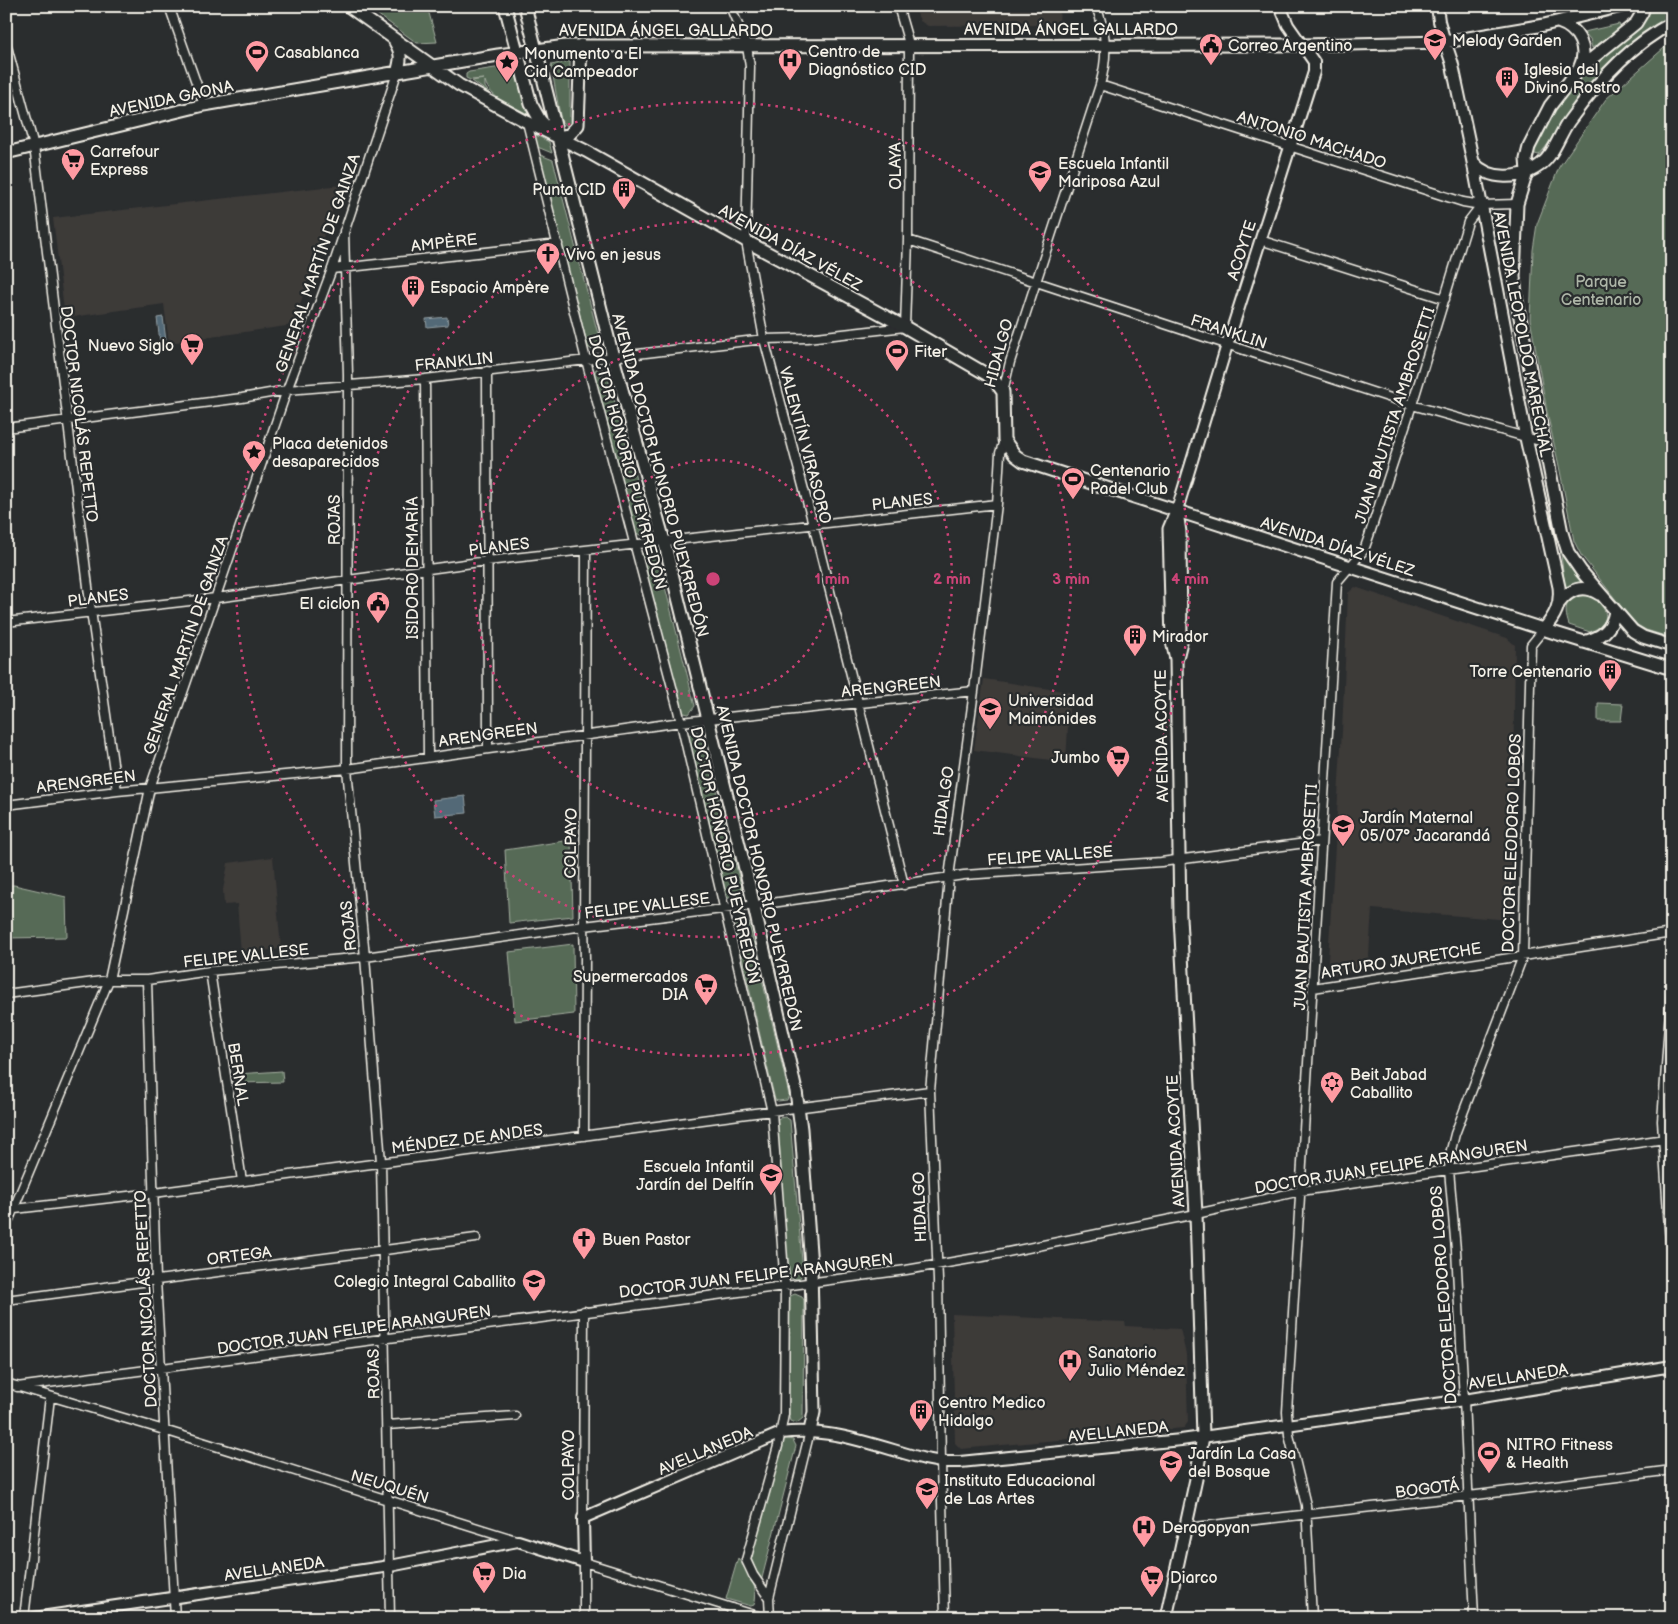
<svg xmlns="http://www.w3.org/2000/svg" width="1678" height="1624" viewBox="0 0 1678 1624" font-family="'Balsamiq Sans',sans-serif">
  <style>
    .built { fill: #3d3a39 }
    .green { fill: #566b57; stroke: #a5aea0 }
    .water { fill: #526977; stroke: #939fa4 }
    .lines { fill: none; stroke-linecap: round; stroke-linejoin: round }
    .minor-casing { stroke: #f4f1e8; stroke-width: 11 }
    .tertiary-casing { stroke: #f4f1e8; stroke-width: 14 }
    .secondary-casing { stroke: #f4f1e8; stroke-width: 15 }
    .minor { stroke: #2a2d2e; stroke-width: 8 }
    .tertiary { stroke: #2a2d2e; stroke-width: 10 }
    .secondary { stroke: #2a2d2e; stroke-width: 11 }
    .ring { fill: none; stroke: #cc4377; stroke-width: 2.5; stroke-dasharray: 2.5 5 }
    .labels { text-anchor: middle; stroke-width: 4.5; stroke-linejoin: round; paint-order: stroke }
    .street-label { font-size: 16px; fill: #f4f1e8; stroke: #2a2d2e }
    .poi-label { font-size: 16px; fill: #f4f1e8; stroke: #2a2d2e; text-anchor: start }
    .park-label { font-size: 16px; fill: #adb5a7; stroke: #2a2d2e }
    .centre { fill: #cc4377; stroke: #2a2d2e; stroke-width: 2.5 }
    .ring-label { font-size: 15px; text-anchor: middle; font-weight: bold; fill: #cc4377; stroke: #2a2d2e; stroke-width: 4.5; stroke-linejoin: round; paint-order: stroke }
  </style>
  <rect width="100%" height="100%" fill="#2a2d2e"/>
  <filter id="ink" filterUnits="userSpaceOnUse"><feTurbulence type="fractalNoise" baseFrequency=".02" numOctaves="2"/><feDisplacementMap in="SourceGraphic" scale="10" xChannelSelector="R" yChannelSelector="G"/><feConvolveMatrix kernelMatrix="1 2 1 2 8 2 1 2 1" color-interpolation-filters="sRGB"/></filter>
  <g filter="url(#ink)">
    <!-- built -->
    <path class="built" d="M914 6H1060L1059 25 928 26 920 21Z
      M341 185 293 325 169 343 164 304 65 318 53 218Z
      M1355 587 1507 638 1515 645 1511 920 1372 909 1368 970 1327 976 1342 731 1348 593Z
      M984 679 1070 692 1066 762 974 750Z
      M273 857 281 949 241 953 237 904 224 905 223 890 228 863Z
      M952 1314 1125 1322 1126 1326 1180 1329 1186 1354 1188 1422 1184 1428 961 1449 955 1443Z"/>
    <!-- green -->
    <path class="green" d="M366 6H427L437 42 417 43Z
      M1672 7V18C1644 42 1613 65 1587 90 1568 109 1557 135 1539 155L1535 154 1534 151C1554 91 1599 61 1644 22L1650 12Z
      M1619 24 1621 28 1592 48 1590 39 1584 32Z
      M1672 41V638L1646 630 1634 623 1581 555 1574 541 1559 466 1548 417 1530 319 1533 250 1537 224 1559 167 1606 99Z
      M570 61V123L567 126 561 121 551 65Z
      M515 65 528 114C513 106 490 99 485 81V87L490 94 472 81 484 79 470 80 466 78V74L469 72Z
      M536 135 549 142 552 153 535 146 534 136Z
      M538 154 553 160 600 342 596 350H592L588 347Z
      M600 368 606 370 649 527C647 534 643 537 636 533L594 373 596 369Z
      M1560 546 1566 561 1582 582 1565 588Z
      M650 550 655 551 657 555 695 706 689 714 684 713 681 710 641 559 644 552Z
      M1586 594C1597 599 1614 613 1601 625 1599 628 1594 630 1590 632L1569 625C1563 607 1565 597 1586 594Z
      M1598 703 1623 704 1621 721H1598Z
      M694 731 701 733 742 889 741 895 736 900 728 898 725 894 688 738 690 734Z
      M571 840 573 916 509 923 505 850Z
      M6 885H14L66 897 67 937 6 938Z
      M739 919 746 920 749 923 789 1095 787 1100 778 1101 775 1100 735 927Z
      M573 944 574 1014 515 1021 509 952Z
      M282 1071 283 1082 238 1083 237 1074Z
      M785 1117 790 1120 803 1273 799 1279 790 1278 787 1274 777 1121 779 1118Z
      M795 1294 802 1297 804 1300 803 1418 797 1423 790 1421 789 1417 787 1300 790 1296Z
      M784 1438 793 1440 796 1446 761 1582 751 1558 781 1442Z
      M738 1558C747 1573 760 1586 754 1605L751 1606 726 1599Z"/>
    <!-- water -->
    <path class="water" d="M163 317 166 341 160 342 157 318Z
      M447 317 448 325 427 327 426 319Z
      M465 796 467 813 435 816 433 800Z"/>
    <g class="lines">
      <!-- minor casing -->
      <g class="minor-casing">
        <path id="minor" d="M169 6 204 105
          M730 6 747 46 750 67 746 241 764 339 813 524 904 885
          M6 43 34 146 91 611 117 791
          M1100 85 1463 202 1481 205 1517 204
          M527 122 586 360 677 706 772 1112 785 1286 784 1414 778 1446 746 1560 753 1575 769 1598
          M344 231 348 374 347 769 365 957 381 1162 390 1618
          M908 240 1412 405 1543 442
          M1260 240 1445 299
          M332 269 558 244
          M487 371 488 748
          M425 379 428 757
          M1003 392 1010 362 1100 85C1108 56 1107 35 1096 6
          M6 428 242 398 287 390 425 379 764 339 807 338 905 327 908 240 909 44 898 6
          M6 622 216 598 487 561 997 504
          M6 805 117 791 347 769 681 722 974 691
          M210 971 242 1181
          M147 980 156 1280 175 1618
          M1672 983 1662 1121 1672 1274
          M1313 988 1672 933
          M6 994 109 980H147L210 971 365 957 584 926 772 903 964 875 1161 862 1321 841
          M584 1136 585 958 584 926 586 551
          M6 1210 154 1193 747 1114 930 1091
          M6 1227 109 980 150 788 287 390 332 269 397 73
          M6 1300 476 1238
          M6 1383 164 1430 516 1540
          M17 1387 906 1270 988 1256 1196 1214 1301 1191 1672 1138
          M387 1425 515 1416
          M583 1518 584 1311
          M1186 1528 1469 1496 1672 1470
          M24 1618 50 1397
          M584 1618V1562L764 1618
          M730 1618 733 1608
          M770 1618 769 1598 810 1431
          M945 1618 941 1462 938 1280 930 1091 949 877 974 691 997 504 1000 453 1004 440
          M1312 1618 1306 1505 1289 1435 1287 1412 1337 582 1364 550 1369 536 1412 405 1468 222 1481 205
          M1474 1618 1464 1400 1456 1250 1449 1170 1450 1154 1455 1134 1523 956 1531 645 1544 629"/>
      </g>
      <!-- tertiary casing -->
      <g class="tertiary-casing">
        <path id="tertiary" d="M1437 6 1439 21 1445 42
          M1177 510 1227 345 1314 72V62L1288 25 1280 6
          M34 1618 390 1566 518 1541 584 1562 583 1518 781 1433C829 1426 879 1447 925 1459L941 1462H960L1181 1440 1464 1400 1672 1366"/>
      </g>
      <!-- secondary casing -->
      <g class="secondary-casing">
        <path id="secondary" d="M348 6 459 85 527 122 586 151 746 241 905 327 986 374 995 381 1003 392 1004 440 1015 455 1023 461 1555 633 1672 669
          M505 6 531 104 540 120 550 131
          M525 6 613 357 664 541 750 889 796 1091 801 1129 811 1266 814 1412 810 1431
          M1644 6 1642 13 1636 23 1579 69 1550 106 1529 147 1526 159 1527 172 1517 204 1514 277 1517 302 1562 533 1568 552 1581 571 1633 631 1643 637 1672 646
          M1558 22C1579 29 1589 49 1579 69
          M395 42C402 53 401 60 397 73
          M1445 42 1452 63 1473 162 1526 438 1559 587C1561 605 1555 616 1544 629
          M557 137 569 135 578 125 581 45
          M6 153 204 105 498 55 566 46 1301 45 1445 42 1544 25 1622 6
          M1473 162C1489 181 1520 180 1540 165 1554 155 1559 135 1569 121 1596 83 1630 45 1672 23
          M1559 603C1570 589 1583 584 1599 594
          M1583 642C1601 638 1612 630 1615 611
          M1177 658 1181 642 1180 532 1177 512
          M1166 1618 1196 1479 1203 1436 1196 1214 1180 917 1176 659 1172 641 1169 529 1177 510"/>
      </g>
      <!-- minor -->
      <use href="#minor" class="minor"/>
      <!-- tertiary -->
      <use href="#tertiary" class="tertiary"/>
      <!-- secondary -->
      <use href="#secondary" class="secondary"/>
    </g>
  </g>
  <!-- distance rings -->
  <g class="ring">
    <circle cx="713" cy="579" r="119"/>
    <circle cx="713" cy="579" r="239"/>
    <circle cx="713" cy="579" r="358"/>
    <circle cx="713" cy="579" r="477"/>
  </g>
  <!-- icons -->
  <defs>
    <g id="school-pin" transform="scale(1.25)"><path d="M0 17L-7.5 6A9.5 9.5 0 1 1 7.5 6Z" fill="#ff9aa2" stroke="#2a2d2e"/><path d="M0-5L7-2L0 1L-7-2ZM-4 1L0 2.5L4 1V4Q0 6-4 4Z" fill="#111"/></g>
    <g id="civic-pin" transform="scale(1.25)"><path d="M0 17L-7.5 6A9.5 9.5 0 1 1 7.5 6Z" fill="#ff9aa2" stroke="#2a2d2e"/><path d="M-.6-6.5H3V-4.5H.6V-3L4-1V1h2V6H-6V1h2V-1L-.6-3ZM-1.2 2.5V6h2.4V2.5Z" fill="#111"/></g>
    <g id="stadium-pin" transform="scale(1.25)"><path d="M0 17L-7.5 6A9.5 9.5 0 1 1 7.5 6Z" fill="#ff9aa2" stroke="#2a2d2e"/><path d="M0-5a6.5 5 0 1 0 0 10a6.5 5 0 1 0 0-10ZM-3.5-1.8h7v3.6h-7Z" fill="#111"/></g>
    <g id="hospital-pin" transform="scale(1.25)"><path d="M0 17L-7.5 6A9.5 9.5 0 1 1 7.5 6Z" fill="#ff9aa2" stroke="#2a2d2e"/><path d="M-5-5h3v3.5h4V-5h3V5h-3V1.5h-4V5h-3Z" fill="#111"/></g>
    <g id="sight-pin" transform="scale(1.25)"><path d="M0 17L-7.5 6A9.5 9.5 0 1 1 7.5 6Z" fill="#ff9aa2" stroke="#2a2d2e"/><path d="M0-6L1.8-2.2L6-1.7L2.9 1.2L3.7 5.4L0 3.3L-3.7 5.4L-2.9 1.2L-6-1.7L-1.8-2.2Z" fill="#111"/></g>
    <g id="building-pin" transform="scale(1.25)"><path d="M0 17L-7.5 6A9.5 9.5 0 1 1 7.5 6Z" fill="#ff9aa2" stroke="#2a2d2e"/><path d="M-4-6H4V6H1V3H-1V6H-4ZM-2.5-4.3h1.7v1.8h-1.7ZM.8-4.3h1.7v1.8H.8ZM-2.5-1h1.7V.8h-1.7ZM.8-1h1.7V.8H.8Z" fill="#111"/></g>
    <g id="supermarket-pin" transform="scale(1.25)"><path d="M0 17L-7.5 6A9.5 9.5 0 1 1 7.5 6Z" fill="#ff9aa2" stroke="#2a2d2e"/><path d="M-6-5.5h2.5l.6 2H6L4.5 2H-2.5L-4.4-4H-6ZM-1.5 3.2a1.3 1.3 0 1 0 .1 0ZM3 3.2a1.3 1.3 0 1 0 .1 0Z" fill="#111"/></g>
    <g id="church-pin" transform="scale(1.25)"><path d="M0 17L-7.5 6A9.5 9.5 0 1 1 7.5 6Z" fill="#ff9aa2" stroke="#2a2d2e"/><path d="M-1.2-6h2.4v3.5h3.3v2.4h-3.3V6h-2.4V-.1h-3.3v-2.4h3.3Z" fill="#111"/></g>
    <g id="university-pin" transform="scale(1.25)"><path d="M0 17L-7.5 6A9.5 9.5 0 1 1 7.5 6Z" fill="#ff9aa2" stroke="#2a2d2e"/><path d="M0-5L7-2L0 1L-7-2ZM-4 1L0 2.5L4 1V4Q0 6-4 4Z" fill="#111"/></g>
    <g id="synagogue-pin" transform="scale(1.25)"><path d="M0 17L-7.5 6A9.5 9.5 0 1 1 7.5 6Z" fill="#ff9aa2" stroke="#2a2d2e"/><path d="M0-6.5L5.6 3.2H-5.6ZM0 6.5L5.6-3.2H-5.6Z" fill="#111"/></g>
  </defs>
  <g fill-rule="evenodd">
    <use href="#school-pin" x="1435" y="40"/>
    <use href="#civic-pin" x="1211" y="45"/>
    <use href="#stadium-pin" x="257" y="52"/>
    <use href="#hospital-pin" x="790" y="60"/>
    <use href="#sight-pin" x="507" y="62"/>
    <use href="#building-pin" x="1507" y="78"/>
    <use href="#supermarket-pin" x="73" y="160"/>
    <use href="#school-pin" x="1040" y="172"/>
    <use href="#building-pin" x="624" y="189"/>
    <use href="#church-pin" x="548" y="254"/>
    <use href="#building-pin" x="413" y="287"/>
    <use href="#supermarket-pin" x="192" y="345"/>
    <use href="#stadium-pin" x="897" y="351"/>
    <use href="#sight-pin" x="254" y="452"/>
    <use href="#stadium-pin" x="1073" y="479"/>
    <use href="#civic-pin" x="378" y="603"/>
    <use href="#building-pin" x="1135" y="636"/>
    <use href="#building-pin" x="1610" y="671"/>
    <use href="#university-pin" x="990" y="709"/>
    <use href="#supermarket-pin" x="1118" y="757"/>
    <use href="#school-pin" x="1343" y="826"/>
    <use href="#supermarket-pin" x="706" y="985"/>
    <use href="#synagogue-pin" x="1332" y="1083"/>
    <use href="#school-pin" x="771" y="1175"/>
    <use href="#church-pin" x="584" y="1239"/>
    <use href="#school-pin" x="534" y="1281"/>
    <use href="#hospital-pin" x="1070" y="1361"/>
    <use href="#building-pin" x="921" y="1411"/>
    <use href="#stadium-pin" x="1489" y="1453"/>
    <use href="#school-pin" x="1171" y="1462"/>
    <use href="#school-pin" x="927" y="1489"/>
    <use href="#hospital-pin" x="1144" y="1527"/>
    <use href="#supermarket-pin" x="484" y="1573"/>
    <use href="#supermarket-pin" x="1152" y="1577"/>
  </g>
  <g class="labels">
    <!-- street labels -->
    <g class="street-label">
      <text x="1071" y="35">AVENIDA ÁNGEL GALLARDO</text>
      <text x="666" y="36">AVENIDA ÁNGEL GALLARDO</text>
      <text transform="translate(171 98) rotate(-12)" y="6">AVENIDA GAONA</text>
      <text transform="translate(1312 139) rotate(18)" y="6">ANTONIO MACHADO</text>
      <text transform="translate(895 166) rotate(-90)" y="6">OLAYA</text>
      <text transform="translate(444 242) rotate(-6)" y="6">AMPÈRE</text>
      <text transform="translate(791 247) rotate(29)" y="6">AVENIDA DÍAZ VÉLEZ</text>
      <text transform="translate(1241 250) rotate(-72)" y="6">ACOYTE</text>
      <text transform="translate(317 263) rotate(-71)" y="6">GENERAL MARTÍN DE GAINZA</text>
      <text transform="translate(1229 331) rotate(18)" y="6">FRANKLIN</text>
      <text transform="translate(1523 334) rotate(79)" y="6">AVENIDA LEOPOLDO MARECHAL</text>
      <text transform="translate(998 353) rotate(-75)" y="6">HIDALGO</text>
      <text transform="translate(454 361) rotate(-6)" y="6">FRANKLIN</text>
      <text transform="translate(80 414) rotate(83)" y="6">DOCTOR NICOLÁS REPETTO</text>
      <text transform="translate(1394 415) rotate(-72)" y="6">JUAN BAUTISTA AMBROSETTI</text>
      <text transform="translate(806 445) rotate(75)" y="6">VALENTÍN VIRASORO</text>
      <text transform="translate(628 462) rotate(75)" y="6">DOCTOR HONORIO PUEYRREDÓN</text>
      <text transform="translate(661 475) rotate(75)" y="6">AVENIDA DOCTOR HONORIO PUEYRREDÓN</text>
      <text transform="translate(902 501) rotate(-6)" y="6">PLANES</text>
      <text transform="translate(334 520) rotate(-90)" y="6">ROJAS</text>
      <text transform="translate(499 546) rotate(-7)" y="6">PLANES</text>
      <text transform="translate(1338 546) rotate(18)" y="6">AVENIDA DÍAZ VÉLEZ</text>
      <text transform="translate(412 568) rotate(-90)" y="6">ISIDORO DEMARÍA</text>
      <text transform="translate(98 597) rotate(-7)" y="6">PLANES</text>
      <text transform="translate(185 645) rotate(-71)" y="6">GENERAL MARTÍN DE GAINZA</text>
      <text transform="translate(891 686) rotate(-6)" y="6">ARENGREEN</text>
      <text transform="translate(488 734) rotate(-8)" y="6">ARENGREEN</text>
      <text transform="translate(1161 736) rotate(-91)" y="6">AVENIDA ACOYTE</text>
      <text transform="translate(86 781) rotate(-7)" y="6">ARENGREEN</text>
      <text transform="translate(943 801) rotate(-82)" y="6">HIDALGO</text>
      <text transform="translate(570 843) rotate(-89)" y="6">COLPAYO</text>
      <text transform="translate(1511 843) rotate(-88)" y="6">DOCTOR ELEODORO LOBOS</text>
      <text transform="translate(726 855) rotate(77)" y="6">DOCTOR HONORIO PUEYRREDÓN</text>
      <text transform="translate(1050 855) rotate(-4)" y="6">FELIPE VALLESE</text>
      <text transform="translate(760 868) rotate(77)" y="6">AVENIDA DOCTOR HONORIO PUEYRREDÓN</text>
      <text transform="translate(1305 897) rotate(-87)" y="6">JUAN BAUTISTA AMBROSETTI</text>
      <text transform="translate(647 905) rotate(-7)" y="6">FELIPE VALLESE</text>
      <text transform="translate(348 926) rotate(-96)" y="6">ROJAS</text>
      <text transform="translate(246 955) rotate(-6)" y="6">FELIPE VALLESE</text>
      <text transform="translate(1401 960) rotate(-9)" y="6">ARTURO JAURETCHE</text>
      <text transform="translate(239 1074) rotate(81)" y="6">BERNAL</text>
      <text transform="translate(467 1138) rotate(-7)" y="6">MÉNDEZ DE ANDES</text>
      <text transform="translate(1175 1141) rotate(-93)" y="6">AVENIDA ACOYTE</text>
      <text transform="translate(1391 1166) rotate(-9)" y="6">DOCTOR JUAN FELIPE ARANGUREN</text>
      <text transform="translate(919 1207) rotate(-92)" y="6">HIDALGO</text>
      <text transform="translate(239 1255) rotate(-7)" y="6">ORTEGA</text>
      <text transform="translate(756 1275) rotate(-7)" y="6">DOCTOR JUAN FELIPE ARANGUREN</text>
      <text transform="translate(1443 1295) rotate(-94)" y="6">DOCTOR ELEODORO LOBOS</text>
      <text transform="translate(145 1299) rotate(-93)" y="6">DOCTOR NICOLÁS REPETTO</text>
      <text transform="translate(354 1329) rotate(-8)" y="6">DOCTOR JUAN FELIPE ARANGUREN</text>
      <text transform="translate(373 1374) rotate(-91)" y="6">ROJAS</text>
      <text transform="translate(1518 1376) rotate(-9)" y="6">AVELLANEDA</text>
      <text transform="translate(1118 1431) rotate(-6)" y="6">AVELLANEDA</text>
      <text transform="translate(705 1450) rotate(-23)" y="6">AVELLANEDA</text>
      <text transform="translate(568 1465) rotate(-90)" y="6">COLPAYO</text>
      <text transform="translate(390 1486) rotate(17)" y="6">NEUQUÉN</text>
      <text transform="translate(1427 1488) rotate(-7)" y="6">BOGOTÁ</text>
      <text transform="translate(274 1568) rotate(-8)" y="6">AVELLANEDA</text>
    </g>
    <!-- poi labels -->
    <g class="poi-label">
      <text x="1452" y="46">Melody Garden</text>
      <text x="1228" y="51">Correo Argentino</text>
      <text x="808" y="57">Centro de<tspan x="808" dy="18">Diagnóstico CID</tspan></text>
      <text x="274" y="58">Casablanca</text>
      <text x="524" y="59">Monumento a El<tspan x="524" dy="18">Cid Campeador</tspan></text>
      <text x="1524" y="75">Iglesia del<tspan x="1524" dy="18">Divino Rostro</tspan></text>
      <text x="90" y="157">Carrefour<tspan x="90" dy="18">Express</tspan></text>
      <text x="1058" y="169">Escuela Infantil<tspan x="1058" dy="18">Mariposa Azul</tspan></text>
      <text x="606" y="195" text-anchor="end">Punta CID</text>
      <text x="566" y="260">Vivo en jesus</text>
      <text x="430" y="293">Espacio Ampère</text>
      <text x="174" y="351" text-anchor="end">Nuevo Siglo</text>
      <text x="914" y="357">Fiter</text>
      <text x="272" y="449">Placa detenidos<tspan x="272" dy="18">desaparecidos</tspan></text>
      <text x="1090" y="476">Centenario<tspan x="1090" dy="18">Padel Club</tspan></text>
      <text x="360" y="609" text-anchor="end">El ciclon</text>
      <text x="1152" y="642">Mirador</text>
      <text x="1592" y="677" text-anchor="end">Torre Centenario</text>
      <text x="1008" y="706">Universidad<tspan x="1008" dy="18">Maimónides</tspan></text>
      <text x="1100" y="763" text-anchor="end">Jumbo</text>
      <text x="1360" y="823">Jardín Maternal<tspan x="1360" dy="18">05/07° Jacarandá</tspan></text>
      <text x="688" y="982" text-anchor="end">Supermercados<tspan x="688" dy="18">DIA</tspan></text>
      <text x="1350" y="1080">Beit Jabad<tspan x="1350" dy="18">Caballito</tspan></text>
      <text x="754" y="1172" text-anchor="end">Escuela Infantil<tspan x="754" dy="18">Jardín del Delfín</tspan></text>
      <text x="602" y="1245">Buen Pastor</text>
      <text x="516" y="1287" text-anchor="end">Colegio Integral Caballito</text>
      <text x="1088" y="1358">Sanatorio<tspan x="1088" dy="18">Julio Méndez</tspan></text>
      <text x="938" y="1408">Centro Medico<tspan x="938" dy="18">Hidalgo</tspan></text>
      <text x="1506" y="1450">NITRO Fitness<tspan x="1506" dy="18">&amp; Health</tspan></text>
      <text x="1188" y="1459">Jardín La Casa<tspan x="1188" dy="18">del Bosque</tspan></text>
      <text x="944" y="1486">Instituto Educacional<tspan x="944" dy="18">de Las Artes</tspan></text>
      <text x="1162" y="1533">Deragopyan</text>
      <text x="502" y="1579">Dia</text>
      <text x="1170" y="1583">Diarco</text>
    </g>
    <!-- park labels -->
    <g class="park-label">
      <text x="1601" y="287">Parque<tspan x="1601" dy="18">Centenario</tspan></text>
    </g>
  </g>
  <circle cx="713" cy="579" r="8" class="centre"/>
  <g class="ring-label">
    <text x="832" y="584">1 min</text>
    <text x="952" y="584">2 min</text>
    <text x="1071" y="584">3 min</text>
    <text x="1190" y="584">4 min</text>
  </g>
  <!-- margin -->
  <rect width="1678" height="1624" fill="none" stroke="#2a2d2e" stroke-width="25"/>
  <rect x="12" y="12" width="1653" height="1599" fill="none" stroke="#f4f1e8" stroke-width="2" filter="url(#ink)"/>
</svg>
